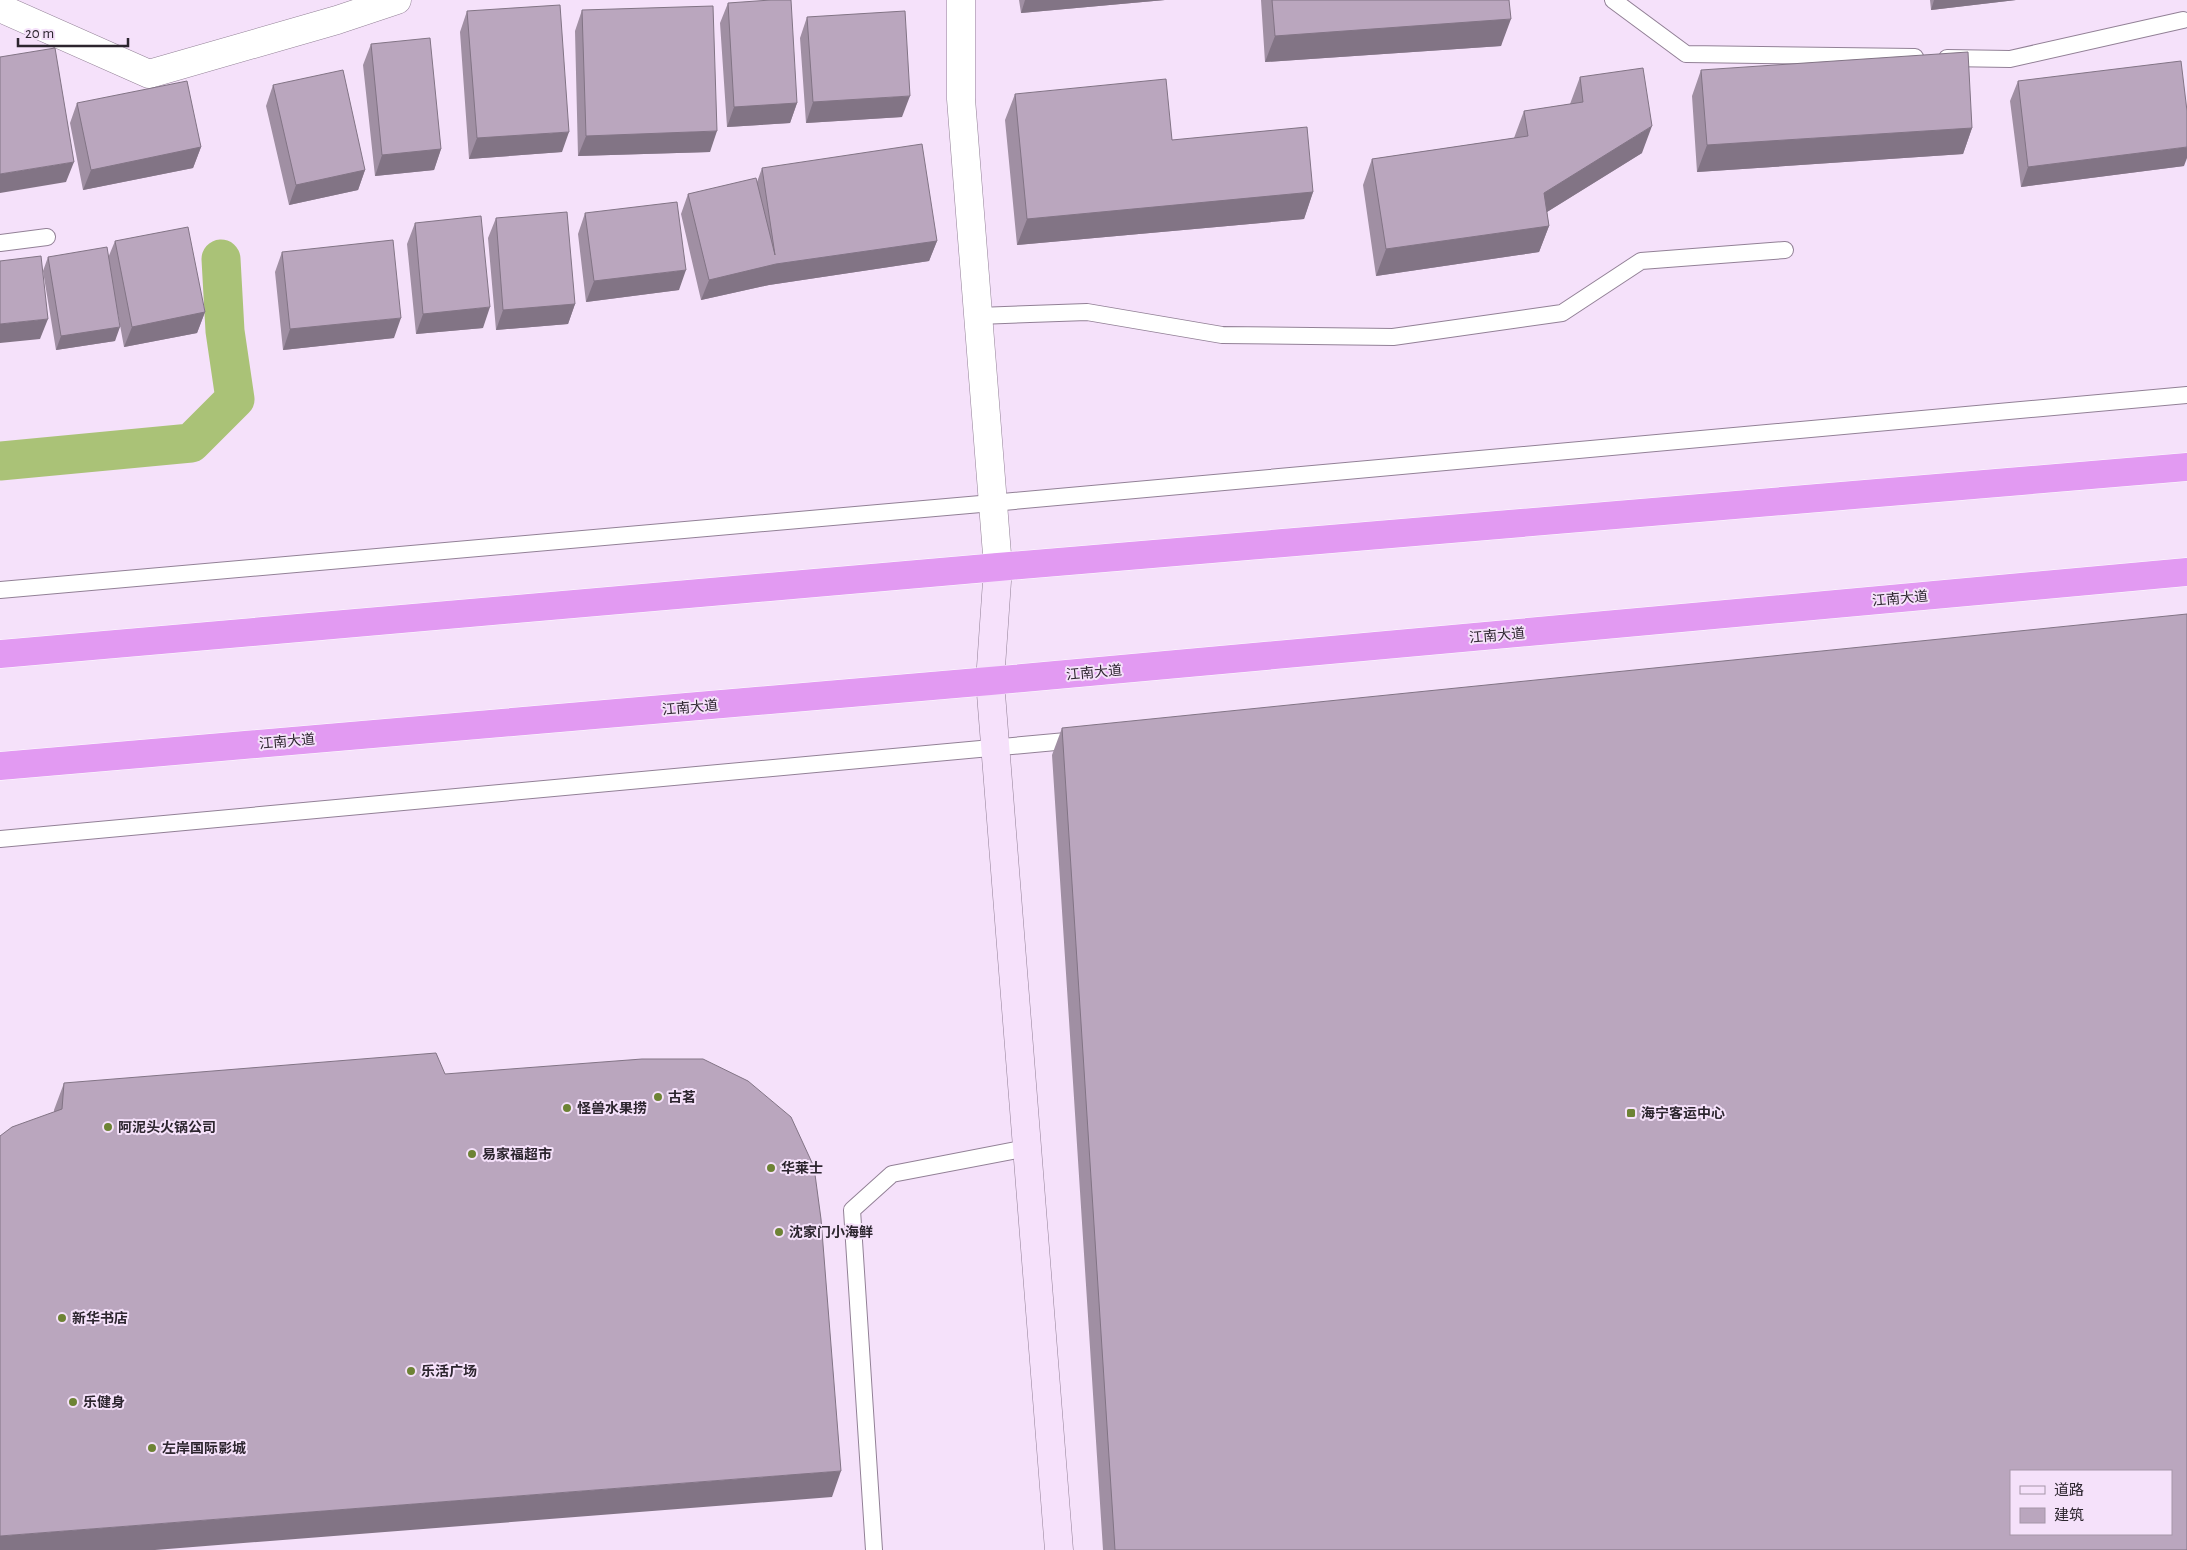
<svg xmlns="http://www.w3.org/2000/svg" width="2187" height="1550" viewBox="0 0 2187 1550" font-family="'Alegreya Sans','Noto Sans SC',sans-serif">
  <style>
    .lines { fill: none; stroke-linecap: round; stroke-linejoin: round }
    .canal { stroke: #aac277; stroke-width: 39 }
    .lane-casing { stroke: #928096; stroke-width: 18 }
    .street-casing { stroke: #928096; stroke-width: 29 }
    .secondary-casing { stroke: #928096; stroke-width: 29 }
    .highway-casing { stroke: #fff; stroke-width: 29 }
    .lane { stroke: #fff; stroke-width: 16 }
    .street { stroke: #fff; stroke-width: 28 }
    .secondary { stroke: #f6e1fb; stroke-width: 28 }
    .highway { stroke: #e29af2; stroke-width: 28 }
    .wall { fill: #a08fa3 }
    .shaded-wall { fill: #827485 }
    .building { fill: #baa6be; stroke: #827485; fill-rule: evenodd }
    .poi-dot { fill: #6d8335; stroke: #f5e1fa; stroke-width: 2 }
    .labels { text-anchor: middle; stroke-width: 4; stroke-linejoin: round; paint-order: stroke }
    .street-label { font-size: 14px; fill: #2c252e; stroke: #f5e1fa }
    .poi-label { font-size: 14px; font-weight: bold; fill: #2c252e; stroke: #f5e1fa; text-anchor: start }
  </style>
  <rect width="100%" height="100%" fill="#f5e1fa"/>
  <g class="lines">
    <!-- canal -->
    <path class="canal" d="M0 461 191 443 235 399 225 331 221 259"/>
    <!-- lane casing -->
    <g class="lane-casing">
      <path id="lane" d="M1613 0 1686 54 1915 57
        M1947 58 2010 59 2183 20
        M0 243 47 237
        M978 316 1087 312 1222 335 1393 337 1562 313 1641 261 1785 250
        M0 590 992 503 2187 395
        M0 839 1077 740
        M874 1550 852 1210 892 1174 1027 1148"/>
    </g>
    <!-- street casing -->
    <g class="street-casing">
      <path id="street" d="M961 0V99L998 567
        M0 8 149 74 337 20 397 0"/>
    </g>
    <!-- secondary casing -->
    <g class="secondary-casing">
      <path id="secondary" d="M998 567 990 681 1059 1550"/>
    </g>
    <!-- highway casing -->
    <g class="highway-casing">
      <path id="highway" d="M0 654 998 567 2187 467
        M0 766 990 681 2187 572"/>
    </g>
    <!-- lane -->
    <use href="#lane" class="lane"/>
    <!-- street -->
    <use href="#street" class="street"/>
    <!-- secondary -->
    <use href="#secondary" class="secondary"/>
    <!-- highway -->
    <use href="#highway" class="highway"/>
  </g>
  <!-- wall -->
  <path class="wall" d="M1019 0H1165L1021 13Z
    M1261 0H1509L1501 46 1265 62Z
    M1930 0H2016L1931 10Z
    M728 3 797 103 790 123 727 127 720 23Z
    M582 10 710 152 578 156 575 31Z
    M467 11 562 152 469 159 460 32Z
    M807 17 902 117 806 123 800 38Z
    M371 44 441 149 434 170 375 176 363 65Z
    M1701 70 1972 128 1963 154 1697 172 1692 96Z
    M1580 77 1642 153 1547 212 1549 226 1539 252 1376 276 1363 185 1372 159 1514 138 1524 111 1570 104Z
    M2018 81 2184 166 2021 187 2010 101Z
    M273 85 365 170 358 190 289 205 266 106Z
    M1015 94 1172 140 1313 192 1304 219 1017 245 1005 120Z
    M77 103 201 147 193 168 83 190 70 123Z
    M762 168 937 241 929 261 769 285 701 300 681 214 688 194 757 182Z
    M585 213 679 290 586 302 578 234Z
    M496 218 575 304 568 324 496 330 488 238Z
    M415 223 483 328 416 334 407 244Z
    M115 241 205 312 197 333 124 347 118 314 115 341 56 350 43 271 48 257 108 258Z
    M282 252 394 338 283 350 275 272Z
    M1062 728 2187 1550H1103L1052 755Z
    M445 1074 832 1497 54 1112V1110L64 1083Z"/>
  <!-- shaded-wall -->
  <path class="shaded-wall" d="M1025 0H1165L1021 13Z
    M1934 0H2016L1931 10Z
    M1511 19 1501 46 1265 62 1275 36Z
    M910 96 902 117 806 123 813 102Z
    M797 103 790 123 727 127 734 107Z
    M1652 126 1642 153 1534 220 1544 193Z
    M1972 128 1963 154 1697 172 1707 145Z
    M717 131 710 152 578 156 586 136Z
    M569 132 562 152 469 159 477 138Z
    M201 147 193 168 83 190 91 170Z
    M2187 147V158L2184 166 2021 187 2028 167Z
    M441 149 434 170 375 176 382 155Z
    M74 162 66 182 0 193V174Z
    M365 170 358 190 289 205 296 185Z
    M1313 192 1304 219 1017 245 1027 219Z
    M1549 226 1539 252 1376 276 1386 249Z
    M937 241 929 261 769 285 701 300 709 280 776 264Z
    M686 270 679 290 586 302 594 281Z
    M575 304 568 324 496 330 503 310Z
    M490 307 483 328 416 334 423 314Z
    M205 312 197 333 124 347 132 327Z
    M401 318 394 338 283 350 290 329Z
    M48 319 40 339 0 343V324Z
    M120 327 115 341 56 350 61 336Z
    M841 1471 832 1497 155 1550H0V1536Z"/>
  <!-- building -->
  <path class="building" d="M771 0H791L797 103 734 107 728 3Z
    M1272 0H1509L1511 19 1275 36Z
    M560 5 569 132 477 138 467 11Z
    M713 6 717 131 586 136 582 10Z
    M905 11 910 96 813 102 807 17Z
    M430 38 441 149 382 155 371 44Z
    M55 48 74 162 0 174V57Z
    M1968 52 1972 128 1707 145 1701 70Z
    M2181 61 2187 111V147L2028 167 2018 81Z
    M1643 68 1652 126 1544 193 1549 226 1386 249 1372 159 1528 136 1524 111 1583 102 1580 77Z
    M343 70 365 170 296 185 273 85Z
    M1166 79 1172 140 1307 127 1313 192 1027 219 1015 94Z
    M187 81 201 147 91 170 77 103Z
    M922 144 937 241 776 264 709 280 688 194 756 178 775 255 762 168Z
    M677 202 686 270 594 281 585 213Z
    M567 212 575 304 503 310 496 218Z
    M481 216 490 307 423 314 415 223Z
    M188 227 205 312 132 327 115 241Z
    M393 240 401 318 290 329 282 252Z
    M107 247 120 327 61 336 48 257Z
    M41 256 48 319 0 324V261Z
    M2187 614V1550H1115L1062 728ZM2011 1471H2171V1534H2011Z
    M436 1053 445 1074 642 1059H703L748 1081 791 1117 814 1167 821 1219 841 1471 0 1536V1136L12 1127 62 1109 64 1083Z"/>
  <!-- markers -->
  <g class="poi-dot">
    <circle cx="658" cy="1097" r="5"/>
    <circle cx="567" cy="1108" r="5"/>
    <rect x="1626" y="1108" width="10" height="10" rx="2.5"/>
    <circle cx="108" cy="1127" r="5"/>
    <circle cx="472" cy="1154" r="5"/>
    <circle cx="771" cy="1168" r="5"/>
    <circle cx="779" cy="1232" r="5"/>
    <circle cx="62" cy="1318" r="5"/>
    <circle cx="411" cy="1371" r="5"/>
    <circle cx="73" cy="1402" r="5"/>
    <circle cx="152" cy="1448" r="5"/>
  </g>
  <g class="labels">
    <!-- street labels -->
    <g class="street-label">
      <text transform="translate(1900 598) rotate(-5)" y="5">江南大道</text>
      <text transform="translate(1497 635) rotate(-5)" y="5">江南大道</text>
      <text transform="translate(1094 672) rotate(-5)" y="5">江南大道</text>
      <text transform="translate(690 707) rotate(-5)" y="5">江南大道</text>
      <text transform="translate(287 741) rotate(-5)" y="5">江南大道</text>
    </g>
    <!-- poi labels -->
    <g class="poi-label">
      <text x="668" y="1102">古茗</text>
      <text x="577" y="1113">怪兽水果捞</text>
      <text x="1641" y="1118">海宁客运中心</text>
      <text x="118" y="1132">阿泥头火锅公司</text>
      <text x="482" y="1159">易家福超市</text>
      <text x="781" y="1173">华莱士</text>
      <text x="789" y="1237">沈家门小海鲜</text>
      <text x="72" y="1323">新华书店</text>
      <text x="421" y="1376">乐活广场</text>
      <text x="83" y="1407">乐健身</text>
      <text x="162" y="1453">左岸国际影城</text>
    </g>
  </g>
  <!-- legend -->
  <rect x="2010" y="1470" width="162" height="65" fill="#f5e1fa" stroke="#a596a8"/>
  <rect x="2020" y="1486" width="25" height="8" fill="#f6e1fb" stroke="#a596a8"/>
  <text x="2054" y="1495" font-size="15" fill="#2c252e">道路</text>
  <rect x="2020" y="1508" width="25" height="15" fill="#baa6be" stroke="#a596a8"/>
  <text x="2054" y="1520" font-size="15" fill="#2c252e">建筑</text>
  <!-- scale -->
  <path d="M18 38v8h110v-8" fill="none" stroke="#2c252e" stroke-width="2.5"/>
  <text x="25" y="38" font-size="15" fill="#2c252e" stroke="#f5e1fa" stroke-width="4" paint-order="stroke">20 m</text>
</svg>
